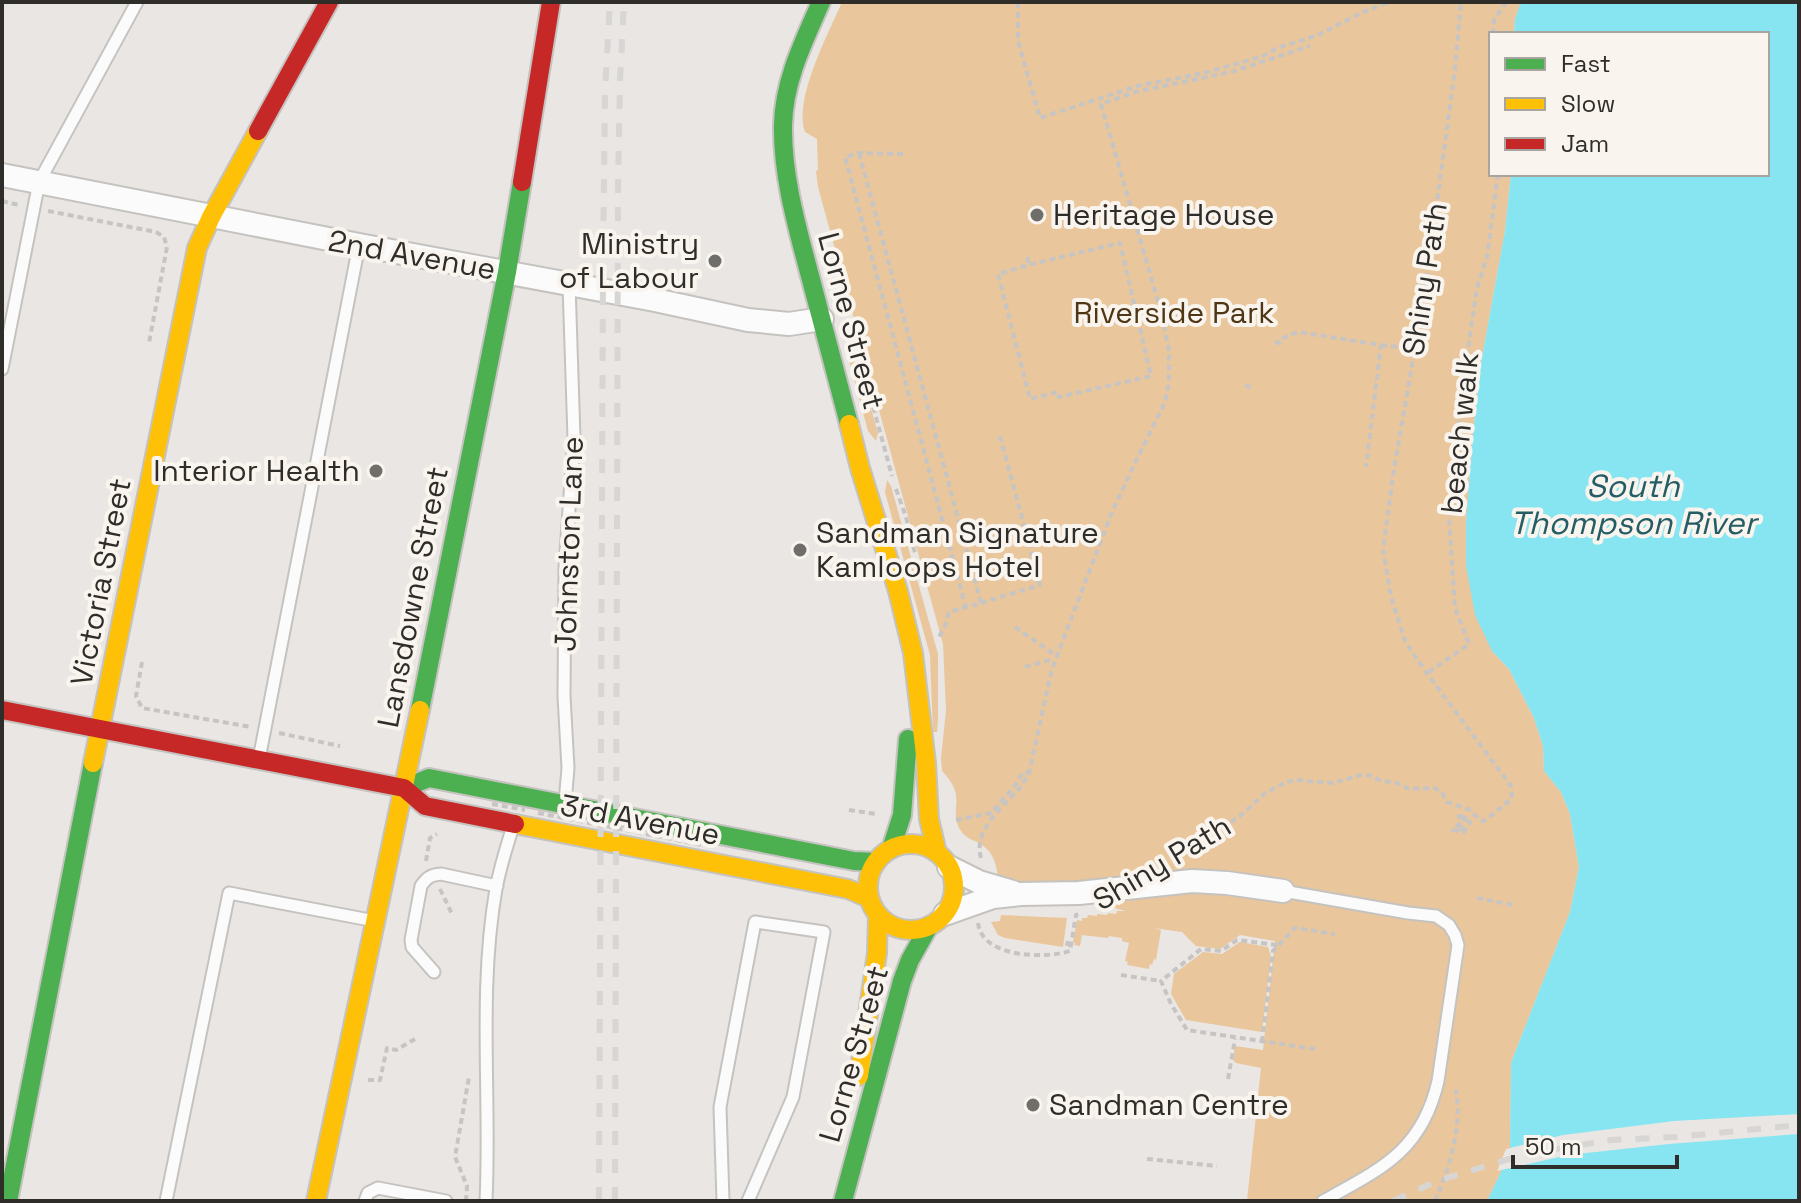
<svg xmlns="http://www.w3.org/2000/svg" width="1801" height="1203" viewBox="0 0 1801 1203" font-family="'Space Grotesk',sans-serif">
  <style>
    .green { fill: #e9c69b }
    .water { fill: #86e5f1 }
    .pier { fill: #e9e6e3 }
    .lines { fill: none; stroke-linecap: round; stroke-linejoin: round }
    .lane-casing { stroke: #c5c3c0; stroke-width: 15 }
    .street-casing { stroke: #c5c3c0; stroke-width: 26 }
    .fast-casing { stroke: #c5c3c0; stroke-width: 22 }
    .slow-casing { stroke: #c5c3c0; stroke-width: 22 }
    .jam-casing { stroke: #c5c3c0; stroke-width: 22 }
    .path { stroke: #c7c5c4; stroke-width: 4; stroke-dasharray: 6 4; stroke-linecap: butt }
    .lane { stroke: #fcfbfb; stroke-width: 11 }
    .street { stroke: #fcfbfb; stroke-width: 22 }
    .fast { stroke: #4caf50; stroke-width: 18 }
    .slow { stroke: #ffc107; stroke-width: 18 }
    .jam { stroke: #c62828; stroke-width: 18 }
    .rail { stroke: #d7d6d5; stroke-width: 6; stroke-dasharray: 14 14; stroke-linecap: butt }
    .path-bridge { stroke: #c7c5c4; stroke-width: 4; stroke-dasharray: 6 4; stroke-linecap: butt }
    .poi-dot { fill: #706e6b; stroke: #f9f4ed; stroke-width: 3 }
    .labels { text-anchor: middle; stroke-width: 8; stroke-linejoin: round; paint-order: stroke }
    .poi-label { font-size: 30px; fill: #2f2d2a; stroke: #f9f4ed; text-anchor: start }
    .street-label { font-size: 30px; fill: #2f2d2a; stroke: #f9f4ed }
    .park-label { font-size: 30px; fill: #4f3615; stroke: #f9f4ed }
    .water-label { font-size: 32px; font-style: italic; fill: #245d65; stroke: #f9f4ed }
  </style>
  <rect width="100%" height="100%" fill="#e9e6e3"/>
  <!-- green -->
  <path class="green" d="M842 2H1521L1515 19 1514 34H1491V174H1511L1505 231 1481 363 1473 433 1466 524 1492 651 1509 669 1534 718 1543 746 1544 771 1561 792 1570 814 1579 867 1570 912 1511 1063 1510 1153 1487 1201H1247L1261 1068 1236 1063 1233 1060 1235 1046 1263 1050 1275 941 1240 935 1220 949 1196 946 1182 932 1154 928 1161 930 1156 960 1154 959 1152 965 1150 964 1149 969 1127 965 1128 962 1125 961 1129 943 1122 941V938L1109 936 1108 938 1082 935 1080 946 1074 945 1075 943 1073 942 1077 920 1082 921V918H1087L1088 915 1097 916V914L1107 915 1108 913 1116 914 1117 911H1126L998 879C997 866 994 853 982 845 975 840 966 839 961 831 947 810 969 798 942 771L941 758 946 711 943 644 818 187 816 171 818 170 817 139 805 132C793 100 829 32 842 2Z
    M845 345 850 346 854 351 878 433 876 441 868 431Z
    M887 480 891 486 938 654V721L937 732H933L930 655 885 492Z
    M1001 915 1067 918 1063 947 1005 938 998 935 991 922 1000 921Z
    M1240 942 1268 947 1271 957 1262 1032 1186 1020 1171 994 1174 974 1203 952 1222 954Z"/>
  <!-- water -->
  <path class="water" d="M1521 2H1799V1201H1487L1510 1153 1511 1063 1570 912 1579 867 1570 814 1561 792 1544 771 1543 746 1534 718 1509 669 1492 651 1475 615 1466 565V524L1473 433 1481 363 1505 231 1511 174H1767V34H1514L1515 19Z"/>
  <!-- pier -->
  <path class="pier" d="M1799 1114V1134L1669 1144 1568 1155 1497 1171 1506 1149 1563 1135 1674 1121Z"/>
  <g class="lines">
    <!-- lane casing -->
    <g class="lane-casing">
      <path id="lane" d="M2 369 39 182 137 2
        M259 759 359 245
        M565 803 568 768 564 696 565 567 574 438 569 284
        M1283 891 1408 913 1436 916 1449 925 1455 935 1458 945 1438 1081C1422 1151 1381 1169 1323 1201
        M434 972 412 947 411 940 421 886C427 877 431 875 441 874L497 886
        M166 1201 229 893 375 921
        M365 1201 368 1193 378 1188 446 1201
        M486 1201C491 1097 478 991 496 889 500 867 507 845 514 823
        M723 1201 720 1107 755 922 824 932 793 1097 748 1201"/>
    </g>
    <!-- street casing -->
    <g class="street-casing">
      <path id="street" d="M2 175 359 245 655 300 748 320 789 324 822 319
        M949 867 979 882 1013 892
        M945 914 993 897 1021 894 1079 893 1192 881 1227 883 1283 891"/>
    </g>
    <!-- fast casing -->
    <g class="fast-casing">
      <path id="fast" d="M821 2C804 41 784 80 783 125 782 175 797 227 810 276 823 325 836 375 849 424
        M420 710 507 272 522 182
        M404 788 429 778 854 861 876 862
        M891 849 902 815 908 739
        M8 1201 93 763
        M843 1201 902 981 910 960 929 926"/>
    </g>
    <!-- slow casing -->
    <g class="slow-casing">
      <path id="slow" d="M849 424 860 468 898 591 913 653 926 763 929 819 937 853
        M93 763 197 248 211 217 258 131
        M515 824 848 889 869 898
        M868 887a43 43 0 1 1 86 0a43 43 0 1 1-86 0Z
        M859 1076 877 953 878 915
        M316 1201 420 710"/>
    </g>
    <!-- jam casing -->
    <g class="jam-casing">
      <path id="jam" d="M258 131 329 2
        M522 182 551 2
        M2 710 404 788 425 806 515 824"/>
    </g>
    <!-- path -->
    <path class="path" d="M1018 2V41L1040 118 1137 86 1204 73 1263 56 1277 48 1318 35 1363 12 1390 2
      M1493 34 1494 20 1506 2
      M859 153 981 603 949 612 945 626 938 639
      M903 154 859 153 845 157 966 608
      M2 201 19 205
      M48 211 156 232 164 237 167 247 149 343
      M1028 257V265L1120 243 1151 376 1059 397 1058 392 1030 399 998 274 1028 265
      M1416 285 1431 287
      M1275 342 1280 343 1283 338 1298 332 1381 345 1366 467
      M1381 345 1422 350
      M1245 386 1253 387
      M868 388 892 476
      M896 489 906 517 915 553
      M981 603 1040 585 1000 436
      M1015 627 1054 654
      M142 662 136 696 142 708 251 727
      M1025 667 1053 659
      M1429 672 1469 644 1455 608 1449 517 1464 375 1477 288 1487 257 1498 174
      M279 733 340 746
      M849 810 876 814
      M1459 816 1464 817 1470 822 1464 832 1453 830 1461 822Z
      M956 820 991 813 1017 783 1022 773H1029
      M1460 831 1467 814
      M981 858C973 831 1002 807 1019 789 1023 784 1026 778 1029 773L1052 669 1112 512 1134 465 1165 402 1169 382V350L1161 312 1101 104 1135 92 1231 72 1310 46
      M1172 860 1240 816 1264 794 1286 782 1296 780 1333 783 1361 775H1368L1379 780 1397 783 1409 789 1435 788 1443 794 1447 802 1468 809 1482 821 1486 820 1512 798 1511 786 1423 668 1405 641 1391 597 1383 549 1394 469 1425 291 1455 69 1461 2
      M426 861 430 838 437 834
      M440 889 453 916
      M1477 898 1513 905
      M978 923C982 958 1045 959 1070 951L1076 915 1078 914
      M1277 945 1237 940 1221 951 1201 949 1161 981 1171 1004 1187 1030 1315 1049
      M1067 946 1068 941
      M1121 975 1161 981
      M1262 1042 1273 951 1295 928 1335 934
      M1228 1079 1235 1039
      M368 1080H380L387 1048 396 1050 415 1039
      M1147 1159 1217 1166
      M466 1201 467 1186 455 1157 469 1077
      M1435 1201C1450 1166 1462 1128 1456 1090"/>
    <!-- lane -->
    <use href="#lane" class="lane"/>
    <!-- street -->
    <use href="#street" class="street"/>
    <!-- fast -->
    <use href="#fast" class="fast"/>
    <!-- slow -->
    <use href="#slow" class="slow"/>
    <!-- jam -->
    <use href="#jam" class="jam"/>
    <!-- rail -->
    <path class="rail" d="M599 1201 603 264 605 91 610 2
      M615 1201 618 188 620 80 624 2
      M1393 1201 1437 1181 1526 1154 1611 1140 1677 1137 1799 1125"/>
    <!-- path-bridge -->
    <path class="path-bridge" d="M492 804 525 810
      M538 813 702 845"/>
  </g>
  <!-- markers -->
  <g class="poi-dot">
    <circle cx="1037" cy="215" r="8"/>
    <circle cx="715" cy="261" r="8"/>
    <circle cx="376" cy="471" r="8"/>
    <circle cx="800" cy="550" r="8"/>
    <circle cx="1033" cy="1105" r="8"/>
  </g>
  <g class="labels">
    <!-- poi labels -->
    <g class="poi-label">
      <text x="1053" y="225">Heritage House</text>
      <text x="699" y="254" text-anchor="end">Ministry<tspan x="699" dy="34">of Labour</tspan></text>
      <text x="360" y="481" text-anchor="end">Interior Health</text>
      <text x="816" y="543">Sandman Signature<tspan x="816" dy="34">Kamloops Hotel</tspan></text>
      <text x="1049" y="1115">Sandman Centre</text>
    </g>
    <!-- street labels -->
    <g class="street-label">
      <text transform="translate(412 255) rotate(10)" y="10">2nd Avenue</text>
      <text transform="translate(1425 279) rotate(-81)" y="10">Shiny Path</text>
      <text transform="translate(851 321) rotate(75)" y="10">Lorne Street</text>
      <text transform="translate(1460 433) rotate(-84)" y="10">beach walk</text>
      <text transform="translate(569 544) rotate(-88)" y="10">Johnston Lane</text>
      <text transform="translate(101 582) rotate(-79)" y="10">Victoria Street</text>
      <text transform="translate(413 597) rotate(-79)" y="10">Lansdowne Street</text>
      <text transform="translate(640 820) rotate(11)" y="10">3rd Avenue</text>
      <text transform="translate(1162 863) rotate(-31)" y="10">Shiny Path</text>
      <text transform="translate(854 1054) rotate(-74)" y="10">Lorne Street</text>
    </g>
    <!-- park labels -->
    <g class="park-label">
      <text x="1174" y="323">Riverside Park</text>
    </g>
    <!-- water labels -->
    <g class="water-label">
      <text x="1633" y="497">South<tspan x="1633" dy="37">Thompson River</tspan></text>
    </g>
  </g>
  <!-- border -->
  <rect width="1801" height="1203" fill="none" stroke="#2f2d2a" stroke-width="8"/>
  <!-- legend -->
  <rect x="1489" y="32" width="280" height="144" fill="#f9f4ed" stroke="#a8a49f" stroke-width="2"/>
  <rect x="1505" y="58" width="40" height="12" fill="#4caf50" stroke="#a8a49f" stroke-width="2"/>
  <text x="1561" y="72" font-size="24" fill="#2f2d2a">Fast</text>
  <rect x="1505" y="98" width="40" height="12" fill="#ffc107" stroke="#a8a49f" stroke-width="2"/>
  <text x="1561" y="112" font-size="24" fill="#2f2d2a">Slow</text>
  <rect x="1505" y="138" width="40" height="12" fill="#c62828" stroke="#a8a49f" stroke-width="2"/>
  <text x="1561" y="152" font-size="24" fill="#2f2d2a">Jam</text>
  <!-- scale -->
  <path d="M1513 1155v12h164v-12" fill="none" stroke="#2f2d2a" stroke-width="4"/>
  <text x="1525" y="1155" font-size="24" fill="#2f2d2a" stroke="#f9f4ed" stroke-width="6" paint-order="stroke">50 m</text>
</svg>
